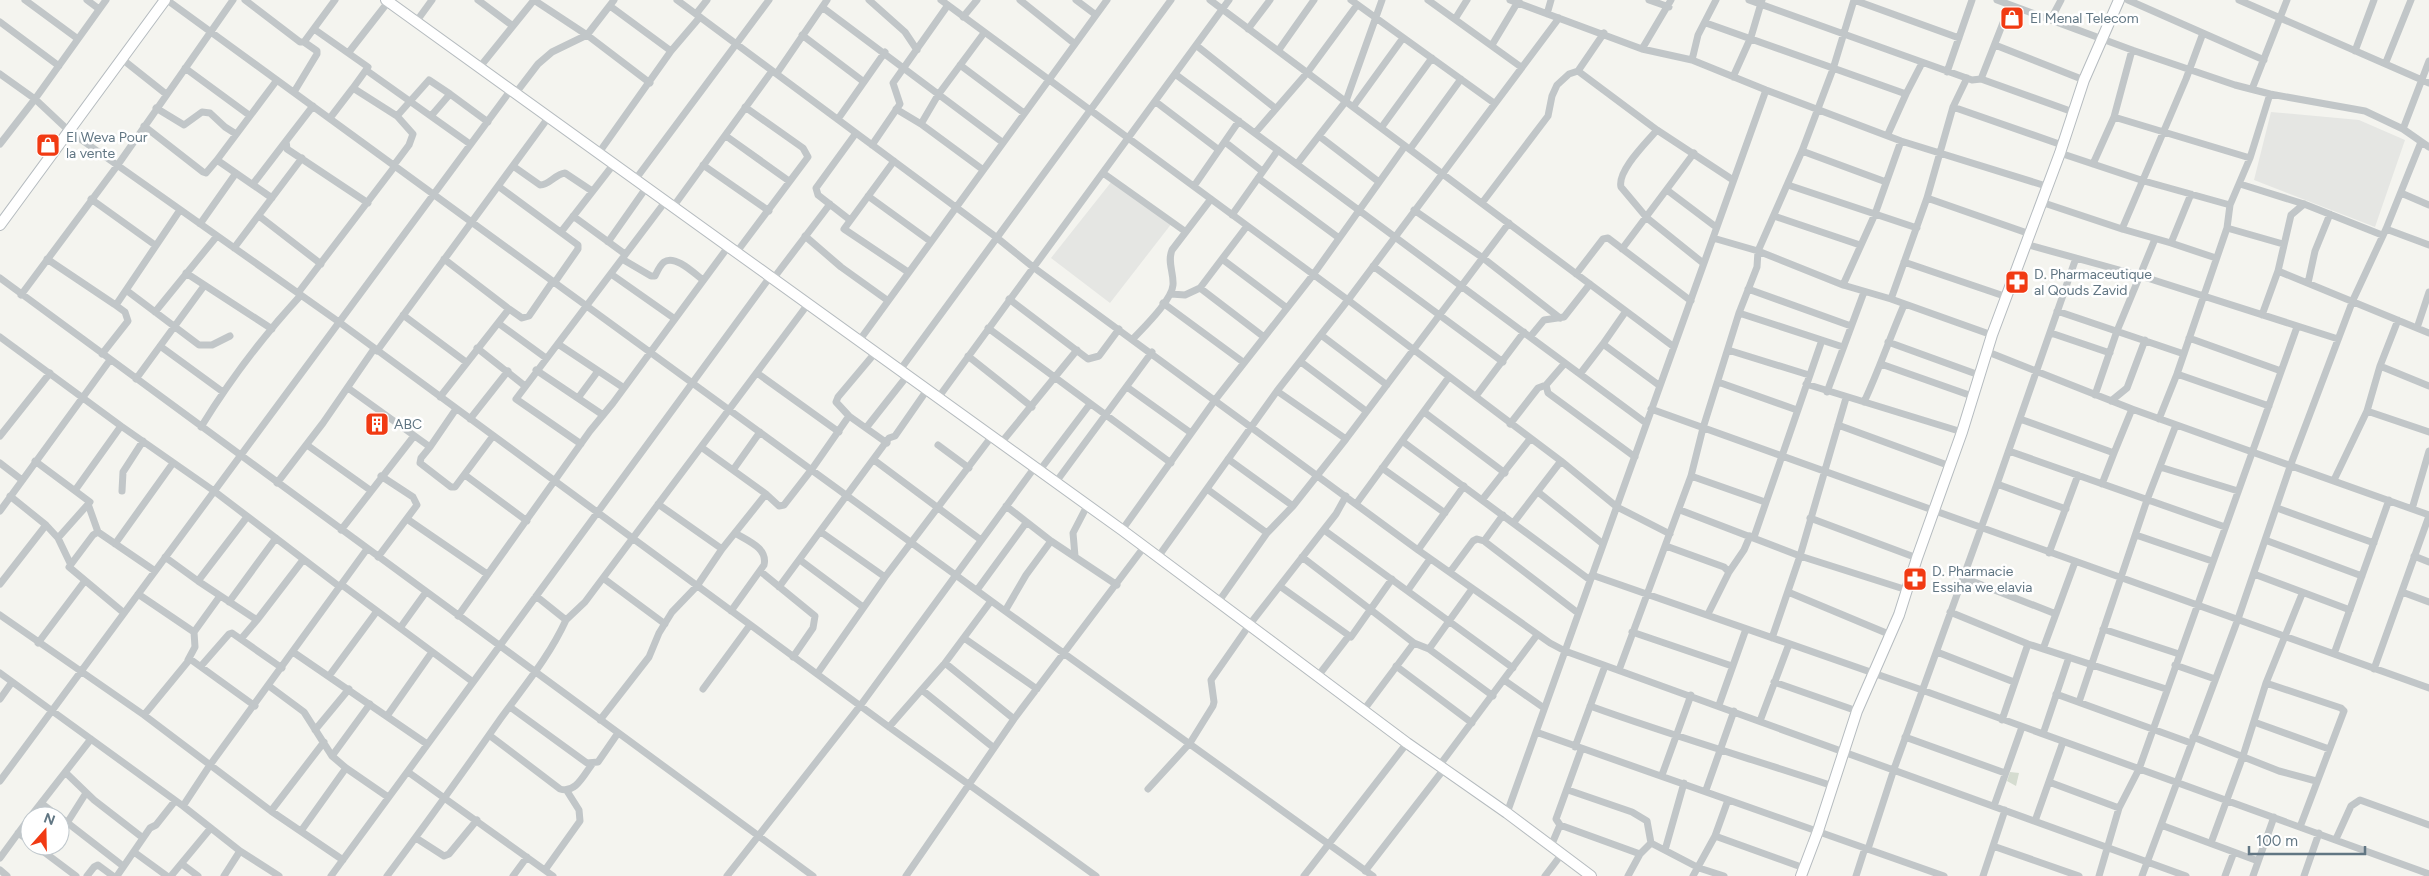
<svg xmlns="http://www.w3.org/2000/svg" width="2429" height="876" viewBox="0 0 2429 876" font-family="Figtree,sans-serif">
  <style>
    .built { fill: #e5e6e3 }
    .green { fill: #d5dcd0 }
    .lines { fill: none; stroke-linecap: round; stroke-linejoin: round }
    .secondary-casing { stroke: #b5bbbf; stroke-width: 12 }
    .street { stroke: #c1c6c8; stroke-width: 7 }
    .secondary { stroke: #fff; stroke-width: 10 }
    .labels { text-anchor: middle; stroke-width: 5; stroke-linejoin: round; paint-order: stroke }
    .poi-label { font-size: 14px; fill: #617683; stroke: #fff; text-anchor: start }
  </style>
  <rect width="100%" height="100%" fill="#f4f4ef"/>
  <!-- built -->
  <path class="built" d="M2271 112 2359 120 2405 140 2375 227 2254 180Z
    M1112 181 1172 223 1110 303 1051 258Z"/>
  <!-- green -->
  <path class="green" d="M2010 772 2019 773 2016 786 2007 781Z"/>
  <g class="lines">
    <!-- secondary casing -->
    <g class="secondary-casing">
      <path id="secondary" d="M386 0 1122 530 1407 743 1507 813 1591 876
        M0 225 165 0
        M1801 876 1818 831 1857 711 1899 615 1917 558 1962 432 1992 335 2060 153 2084 80 2119 0"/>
    </g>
    <!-- street -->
    <path class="street" d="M25 0 78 39
      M87 0 99 9
      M167 0 1005 611 1373 876
      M245 0 300 42H304
      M478 0 513 26
      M534 0 587 35 650 83
      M677 0 996 237 1033 267 1418 550 1550 643 1565 651 2186 876
      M869 0 905 32 917 50
      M941 0 1348 300 1561 461 1617 507 1670 534
      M1020 0 1075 44
      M1076 0 1096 15
      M1210 0 1674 347
      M1351 0 1494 103
      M1428 0 1521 67
      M1510 0 1642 49 1692 60 1766 90 1901 141 2046 186
      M1649 0 1669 7
      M1749 0 1972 80 1981 79 2010 5
      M1854 0 1959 38
      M1997 0 2132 50 2235 85 2270 94 2365 111 2403 129 2429 147
      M2128 0 2264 60
      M2239 0 2429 83
      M610 6 671 51
      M822 7 1002 142
      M696 14 707 0
      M1547 14 1551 0
      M963 17 977 0
      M1455 19 1467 0
      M2051 19 2061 0
      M0 22 59 66
      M416 22 432 0
      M1706 23 1906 94
      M314 29 368 67 366 70 470 144
      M1248 29 1270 0
      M802 35 864 82
      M1492 45 1519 0
      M1995 45 2084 80
      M1197 46 1275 108
      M1642 49 1671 0
      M1278 51 1314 0
      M2355 51 2374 0
      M349 52 388 2
      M122 59 166 94
      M1692 60 1698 35 1716 0
      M2386 62 2411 0
      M960 65 1024 113
      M185 68 249 115
      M479 68 534 0
      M1578 71 1657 130 1733 180
      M1947 72 1972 0
      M777 73 827 0
      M0 74 35 99 69 131 339 322 889 727 1096 876
      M1175 74 1646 423
      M1733 77 1751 37 1762 0
      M1981 79 2073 112
      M353 88 366 70
      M2252 89 2287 0
      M294 92 317 54V51L304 42 335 0
      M450 94 488 122
      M515 94 538 64 552 52 587 35 614 0
      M1156 102 1219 150
      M313 106 286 141 287 149 368 203
      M1353 107 1403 38
      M1953 107 2062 145
      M156 108 184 125 202 112 210 113 225 127 236 134
      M896 109 921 124 982 169
      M397 116 429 80 450 94 431 116
      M2114 117 2250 158
      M330 118 353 88 397 116 413 134 409 145 394 165
      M838 119 885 52
      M921 124 938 95 984 33
      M144 126 203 172 206 173 217 160 272 198
      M1381 128 1432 58
      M2403 129 2429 61
      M1657 130C1646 143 1617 171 1621 187L1647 218 1703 263
      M1255 133 1307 73 1357 5
      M1888 134 1906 94 1922 63
      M726 136 789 181
      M1319 136 1379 182
      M1225 142 1262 171
      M0 144 35 99 106 0
      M872 145 900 104 893 83 948 5
      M1410 149 1461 79
      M1802 151 1886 182
      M2060 153 2144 181 2230 205
      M598 154 671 51 700 17
      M217 160 277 80
      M894 161 844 229 908 272
      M1297 164 1346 101 1382 0
      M2093 164 2114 117 2132 50
      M703 165 769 211
      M513 166 540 185C550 185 555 174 565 173L592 191
      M1103 173 1186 232
      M1258 178 1339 238
      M635 180 769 0
      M253 184 286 141
      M2240 184 2304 204 2382 235
      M1788 185 1917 228
      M498 186 578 245V249L555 282
      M1194 186 1239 121
      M1667 190 1716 227
      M2401 193 2429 205
      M868 196 930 241
      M1927 198 2030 234
      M91 199 155 245
      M2041 202 2122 229 2171 243 2191 194
      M1482 203 1548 116 1552 96 1557 85 1569 74 1578 71 1604 33
      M673 207 772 71
      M1414 210 1483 258 1560 318
      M1232 215 1278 150
      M259 216 321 264
      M573 216 625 254
      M1774 216 1860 245
      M850 220 818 195 816 188 856 133
      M200 224 236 173
      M2227 228 2283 244
      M2122 229 2186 79 2203 33
      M2386 229 2429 245
      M561 232 613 165
      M805 236 841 267 887 300
      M1713 238 1758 251 1843 285 1891 299 1992 335
      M608 242 646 188
      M2171 243 2216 258
      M2025 244 2141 276 2338 339
      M234 248 302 158
      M1622 249 1694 153
      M736 253 808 157 803 148 745 107
      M47 259 114 304 118 302 180 210
      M622 259 651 276H655C657 272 660 265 664 262 675 254 695 274 703 280
      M1222 259 1287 308
      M1904 262 2007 297
      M1373 266 1503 362
      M2278 271 2429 333
      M186 273 272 329
      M611 274 675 319
      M1576 274 1603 239 1608 238 1691 301
      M0 278 813 876
      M773 279 830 204
      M2308 283 2315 251 2330 214
      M1843 285 1875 214 1901 141
      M1200 288 1264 337
      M1748 289 1851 326
      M126 290 199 345H212L230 336
      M298 293 395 166
      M1171 294 1185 295 1200 288 1247 226
      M21 295 117 166 233 0
      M1009 299 1088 359 1099 356 1119 329
      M1891 299 1927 198 1953 107 1967 78
      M1163 303 1243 362
      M509 309 522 318 529 316 553 281
      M1626 311 1603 344 1660 386
      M2057 311 2184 354
      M155 312 217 236
      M1739 313 1843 347
      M403 315 466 362
      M2262 315 2278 271 2291 215 2304 204
      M498 323 546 358
      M988 328 1171 463
      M2417 328 2429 292
      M2051 333 2110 353
      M1321 335 1387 385
      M0 337 121 426 214 491 340 587
      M1530 337 1544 320 1564 317 1590 284
      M2189 338 2281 371
      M1133 339C1144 327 1172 300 1173 285 1174 273 1167 262 1172 250L1211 199
      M859 341 1107 0
      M1888 342 1979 375
      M558 344 624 388
      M160 346 223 392
      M477 348 525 386
      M1728 350 1809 375
      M377 351 548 118
      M1988 352 2132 409 2429 515
      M102 354 128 321 125 312 114 304
      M968 356 1032 407
      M1301 362 1366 411
      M1565 363 1546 385 1548 393 1635 457
      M1881 364 1972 396
      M2380 366 2429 386
      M536 370 603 415
      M900 370 1171 0
      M757 373 839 432
      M1580 374 1603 344
      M2177 374 2269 406
      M136 379 204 286
      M1718 382 1797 410
      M1806 384 1962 432
      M1127 387 1191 433
      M348 388 430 447 456 409
      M1277 391 1346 439
      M1827 392 1864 292
      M2095 395 2117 331 2155 239
      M1476 396 1524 332
      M440 397 509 309 444 259
      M578 398 598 371
      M938 398 1229 0
      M2111 401 2127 388 2145 340
      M1864 402C1879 370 1890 337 1904 305
      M1651 409 2429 688
      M2367 411 2429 432
      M1424 412 1505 473
      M849 416 836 402 838 397 875 353
      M470 419 508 371
      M2020 419 2114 453 2102 484
      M2159 419 2177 374 2227 228 2230 205 2250 158 2270 94
      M1510 424 1538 388 1546 385
      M1838 425 1950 466
      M201 427C230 380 264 335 301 295
      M866 428 907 376
      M0 436 50 373
      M1402 441 1590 580
      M1001 443 1077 350
      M581 444 516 399 665 202
      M307 445 370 490
      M938 445 969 468
      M430 447 421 458 420 463 451 487H455L493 436
      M701 447 766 494 779 506 784 505 812 469 849 416 887 443
      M2009 451 2225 527
      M2114 453 2132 409
      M1228 459 1293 506
      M874 460 981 540
      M35 461 90 502 58 538
      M0 463 22 480
      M2160 467 2238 491
      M1382 468 1445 513
      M733 470 760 432
      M1040 470 1090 404
      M465 475 527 521
      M1691 476 1765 502
      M2334 480 2367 411 2380 366 2398 320
      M1056 482 1152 352
      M277 483 323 423 374 349
      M1997 484 2066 509
      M76 489 121 426
      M1207 489 1267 533
      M122 491 123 472 143 441
      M1538 492 1603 544
      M10 496 46 525 58 538 70 563
      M1482 500 1530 439
      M88 504 98 532 155 571
      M658 504 722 549
      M1356 504 1449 377
      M1006 506 1051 541 1117 585
      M2277 508 2374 543
      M2412 509 2429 451
      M1680 510 1800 556 1907 590
      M0 511 110 360
      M1810 518 1917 558
      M407 519 487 574
      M1514 522 1561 461
      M341 530 414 436
      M1122 530 1215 400 1313 275 1405 146
      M1324 530 1513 668
      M98 532 93 535 69 567 124 613
      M821 532 885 577
      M2136 535 2212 561
      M1754 537 1822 340
      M2265 540 2362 576
      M1484 541 1503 515
      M115 544 173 463
      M1666 546 1724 567 1729 572 1708 614
      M1418 550 1464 486
      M2049 553 2078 475
      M1075 556 1073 533 1087 506
      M2414 556 2429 562
      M165 557 198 581 257 620 303 560
      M378 557 417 505 413 497 381 476
      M1158 557 1277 391 1348 300 1559 18
      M1302 557 1414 643 1429 649 1493 696
      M800 560 863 607
      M760 571 815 616 813 628 793 657
      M1450 572 1473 541 1477 539 1484 541 1578 613
      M1729 572 1744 550 1750 536
      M2254 574 2350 610
      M1592 575 1922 690 2429 874
      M603 578 665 624
      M1964 578 2056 614
      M198 581 247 517
      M0 584 46 525
      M342 585 473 682
      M779 587 889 438 895 436 927 390
      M1281 587 1351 637 1392 579
      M977 590 1026 523
      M1408 590 1430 559
      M1788 592 1891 635
      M2402 592 2429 602
      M138 594 194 632 195 647 188 660
      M536 596 566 620 585 602 808 304
      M1219 601 1267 533 1293 506 1346 439 1509 223
      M229 602 276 538
      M731 611 764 565C768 548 748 541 735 533
      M1005 611 1026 575 1051 541
      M1950 612 2028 644 2166 689
      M0 615 144 715 271 811 343 860
      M458 616 590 431 613 403 728 247
      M400 628 426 592
      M2103 629 2179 654
      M194 632 220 596
      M1632 632 1732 666
      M964 638 1037 689
      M1772 638 1800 556 1846 398
      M241 639 257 620
      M38 643 84 582
      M1429 649 1472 589
      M2043 649 2075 562
      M293 652 427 744
      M1937 652 2014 682
      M2334 654 2389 500
      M945 663 1014 719
      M2175 665 2215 679
      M201 666 229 634 232 633 282 668
      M1396 666 1472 723
      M2374 669 2429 516
      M1619 670 1691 476 1703 428 1739 313 1757 267 1758 251 1802 151 1833 69 1854 0
      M0 673 183 806 240 851 279 876
      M817 674 885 577 992 436
      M329 676 377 611
      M1318 676 1348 637
      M1504 680 1544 708
      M1774 682 1857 711
      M2266 683 2341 708 2344 711 2300 827
      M269 686 304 712 332 756 346 768 388 797
      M703 689 750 625
      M922 690 994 748
      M2056 694 2191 743
      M0 699 12 682
      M2079 702 2147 500 2176 425
      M1719 705 1746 629
      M1590 706C1670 735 1752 759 1833 786
      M510 707 587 763 598 762 618 733
      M1363 711 1414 643
      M144 715 190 659 255 706
      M387 716 432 652
      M600 720 649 657 659 633 672 612 697 586 722 549 766 494
      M2002 720 2028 644
      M1760 721 1789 644
      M2254 722 2329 749
      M889 727 945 663 991 601
      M315 730 349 689
      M1536 732 1944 876
      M2043 734 2069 657
      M489 735 560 789C576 794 584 774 593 763
      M1905 737 2005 773
      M2193 737 2279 771 2316 781
      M1575 747 1605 666
      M1581 750 1556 819 1560 825 1640 854 1628 876
      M332 756 370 704
      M1439 766 1537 635
      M408 772 553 876
      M66 773 94 800 143 838
      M1662 775 1691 695
      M0 781 510 91
      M2049 782 2119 808
      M1148 789 1190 743 1213 706 1214 702 1211 680 1250 624 1336 514 1346 496
      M1568 790 1632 812 1647 821 1651 843 1640 854
      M1706 790 1734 711
      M1728 800 1715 836 1804 868
      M41 803 58 816
      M183 806 210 765 367 549
      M1994 806 2022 727
      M271 811 324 742
      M1507 813 1766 90
      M31 816 91 739
      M60 817 123 866
      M2035 821 2063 742
      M67 823 86 793
      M2161 825 2258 861
      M301 831 346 768
      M18 833 30 841
      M416 838 444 856 449 854 477 820
      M2336 839 2351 806 2360 800 2429 825
      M1651 843 1699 868 1724 876
      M2211 843 2243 756 2266 683 2302 594
      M36 846 76 876
      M1551 846 1560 825
      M1993 846 2079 876
      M1868 849 1894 769 1997 484 2076 258
      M1665 850 1684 783
      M134 852 167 876
      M0 858 30 817
      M182 864 198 876
      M0 870 7 876
      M545 870 580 821 579 810 567 791
      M1365 871 1444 769
      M87 876 94 867 98 865 113 876
      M117 876 150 828 156 825 175 801
      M171 876 210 829
      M224 876 240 851
      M331 876 770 277
      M387 876C426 824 464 771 501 718 525 685 549 657 566 620
      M513 876 527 857
      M727 876 860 706 1035 467
      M906 876 1014 719 1144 547
      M1304 876 1407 743
      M1545 876 1561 855
      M1693 876 1715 836
      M1856 876 1865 848
      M1983 876 2005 810
      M2099 876 2119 808 2139 769 2297 327
      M2142 876 2238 619 2291 464 2353 300 2386 229 2421 142
      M2225 876 2234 852
      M2253 876 2274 817
      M2304 876 2319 833"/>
    <!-- secondary -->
    <use href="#secondary" class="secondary"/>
  </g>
  <!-- icons -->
  <defs>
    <g id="shop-square" transform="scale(1.25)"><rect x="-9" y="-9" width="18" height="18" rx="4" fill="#f13a13" stroke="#fff"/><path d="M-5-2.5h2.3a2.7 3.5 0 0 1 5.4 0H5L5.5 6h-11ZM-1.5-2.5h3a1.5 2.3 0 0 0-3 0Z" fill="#fff"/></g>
    <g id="pharmacy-square" transform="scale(1.25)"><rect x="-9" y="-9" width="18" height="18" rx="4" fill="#f13a13" stroke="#fff"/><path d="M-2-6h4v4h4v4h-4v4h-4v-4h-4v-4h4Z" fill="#fff"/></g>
    <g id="building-square" transform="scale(1.25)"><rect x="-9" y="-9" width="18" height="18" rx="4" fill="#f13a13" stroke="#fff"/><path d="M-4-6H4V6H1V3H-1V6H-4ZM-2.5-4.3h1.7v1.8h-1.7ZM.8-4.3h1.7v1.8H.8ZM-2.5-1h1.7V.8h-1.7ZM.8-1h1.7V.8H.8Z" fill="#fff"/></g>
  </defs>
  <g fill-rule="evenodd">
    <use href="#shop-square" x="2012" y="18"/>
    <use href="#shop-square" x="48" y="145"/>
    <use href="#pharmacy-square" x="2017" y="282"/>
    <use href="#building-square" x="377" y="424"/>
    <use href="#pharmacy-square" x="1915" y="579"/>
  </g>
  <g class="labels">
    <!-- poi labels -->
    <g class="poi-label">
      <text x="2030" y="23">El Menal Telecom</text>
      <text x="66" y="142">El Weva Pour<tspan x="66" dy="16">la vente</tspan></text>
      <text x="2034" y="279">D. Pharmaceutique<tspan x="2034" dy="16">al Qouds Zavid</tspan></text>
      <text x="394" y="429">ABC</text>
      <text x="1932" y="576">D. Pharmacie<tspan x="1932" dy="16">Essiha we elavia</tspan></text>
    </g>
  </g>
  <!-- north arrow -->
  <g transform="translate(45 831) rotate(20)"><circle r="24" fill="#ffffff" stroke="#c0c8cd"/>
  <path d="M0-4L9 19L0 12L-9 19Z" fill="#f13a13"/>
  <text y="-8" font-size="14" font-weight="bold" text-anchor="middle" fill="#617683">N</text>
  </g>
  <!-- scale -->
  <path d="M2249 846v8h116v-8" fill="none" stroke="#617683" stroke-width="2.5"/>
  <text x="2256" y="846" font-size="15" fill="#617683" stroke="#ffffff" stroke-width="4" paint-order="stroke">100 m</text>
</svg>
